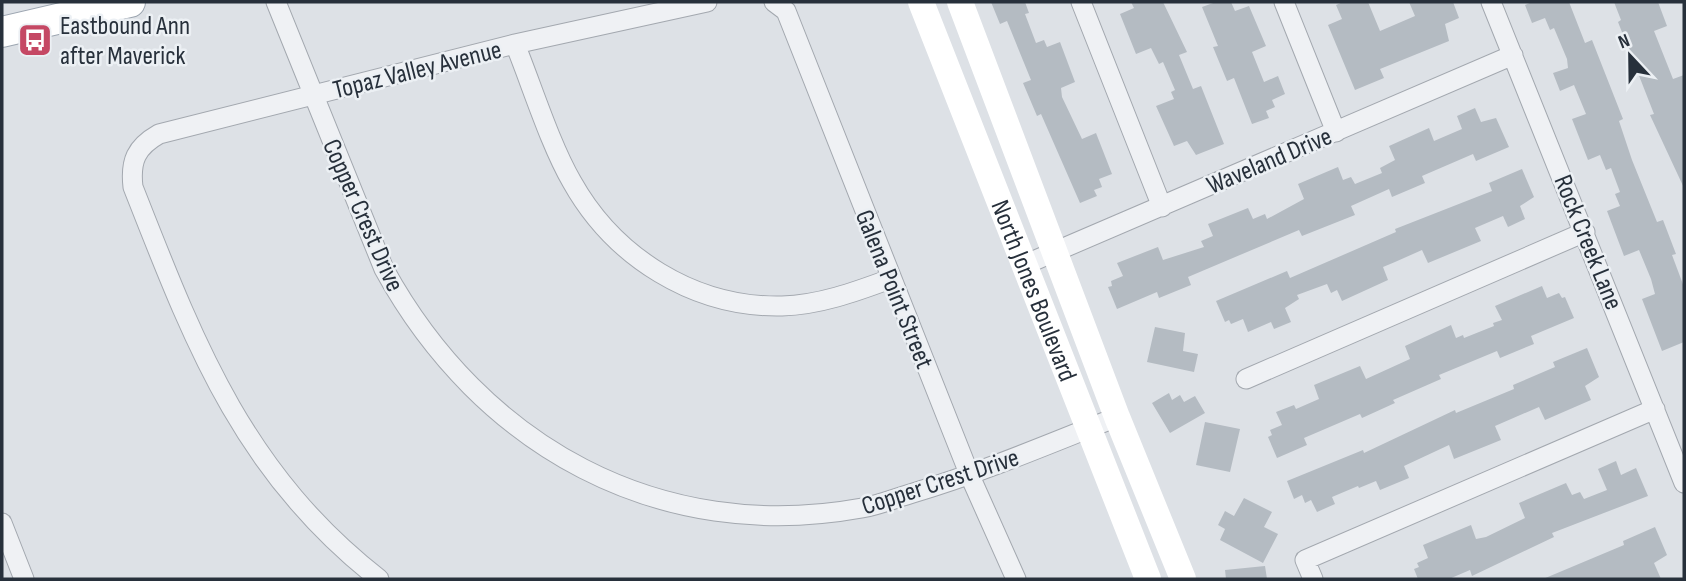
<svg xmlns="http://www.w3.org/2000/svg" width="1686" height="581" viewBox="0 0 1686 581" font-family="'Sofia Sans Condensed',sans-serif">
  <style>
    .building { fill: #b4bbc2 }
    .lines { fill: none; stroke-linecap: round; stroke-linejoin: round }
    .street-casing { stroke: #a3a8af; stroke-width: 21 }
    .primary-casing { stroke: #9da6b1; stroke-width: 32 }
    .street { stroke: #eff1f4; stroke-width: 19 }
    .secondary { stroke: #fff; stroke-width: 26 }
    .primary { stroke: #fff; stroke-width: 30 }
    .labels { text-anchor: middle; stroke-width: 5; stroke-linejoin: round; paint-order: stroke }
    .poi-label { font-size: 26px; fill: #27303b; stroke: #ecf0f4; text-anchor: start }
    .street-label { font-size: 26px; fill: #27303b; stroke: #ecf0f4 }
  </style>
  <rect width="100%" height="100%" fill="#dde1e6"/>
  <!-- building -->
  <path class="building" d="M991 2H1025L1029 13 1025 14 1036 43 1044 40 1047 47 1060 42 1075 82 1061 88 1062 97 1082 139 1096 133 1112 174 1099 179 1102 187 1094 190 1097 196 1080 203 1041 114 1037 116 1023 83 1031 80 1007 21 1000 24Z
    M1131 2H1163L1187 52 1179 55 1193 89 1201 86 1224 144 1196 155 1187 141 1174 146 1156 106 1174 99 1171 92 1175 90 1163 62 1159 64 1151 48 1136 54 1120 14 1134 8Z
    M1216 2H1231L1235 11 1249 6 1266 46 1252 52 1264 82 1278 76 1285 94 1272 100 1275 107 1266 111 1269 118 1252 124 1234 78 1227 81 1213 47 1218 46 1202 7Z
    M1343 2H1368L1380 31 1415 16 1409 2H1453L1459 18 1445 24 1449 41 1380 69 1384 78 1355 90 1328 25 1342 19 1336 5Z
    M1532 2H1569L1585 43 1592 40 1623 119 1619 121 1632 160 1657 222 1663 220 1676 254 1672 255 1684 287V342L1662 351 1642 299 1655 294 1651 279 1639 250 1624 256 1607 211 1620 206 1615 194 1620 192 1611 168 1606 170 1600 155 1588 160 1572 119 1586 114 1574 85 1560 91 1553 73 1568 68 1567 59 1554 28 1550 30 1545 18 1532 23 1525 5Z
    M1614 2H1658L1667 26 1654 31 1673 79 1684 75V188L1650 115 1654 114 1618 22 1621 20Z
    M1475 108 1481 122 1496 118 1509 147 1476 161 1473 154 1422 176 1425 183 1392 197 1389 189 1351 206 1355 215 1302 236 1299 230 1188 277 1191 285 1159 298 1157 292 1117 309 1108 287 1112 286 1111 281 1123 276 1117 263 1158 247 1163 260 1204 247 1201 241 1213 236 1208 224 1248 208 1253 219 1265 214 1267 219 1304 199 1298 184 1338 167 1343 180 1351 177 1355 184 1382 173 1380 168 1395 160 1389 146 1429 128 1434 141 1462 129 1457 116Z
    M1522 169 1534 197 1520 206 1525 219 1508 227 1503 216 1475 228 1481 241 1428 263 1422 250 1395 262 1383 267 1388 280 1342 301 1337 290 1331 293 1327 284 1297 295 1299 299 1285 308 1291 322 1274 329 1271 322 1248 332 1243 319 1231 324 1229 320 1225 322 1216 301 1287 271 1290 278 1396 232 1395 229 1492 191 1489 183Z
    M1542 286 1547 298 1559 293 1562 298 1565 297 1574 318 1531 336 1534 344 1500 358 1497 351 1439 375 1441 379 1393 400 1395 403 1362 418 1360 414 1304 438 1307 445 1277 458 1268 437 1272 435 1270 430 1282 425 1276 412 1294 405 1296 409 1319 399 1314 385 1360 366 1366 379 1410 359 1405 346 1451 325 1456 338 1463 335 1464 338 1494 326 1493 323 1502 320 1495 306Z
    M1155 327 1185 333 1183 351 1198 354 1194 372 1147 362Z
    M1587 348 1599 377 1585 386 1591 400 1545 420 1539 407 1495 426 1501 440 1454 459 1449 445 1404 466 1409 478 1380 490 1376 481 1359 488 1358 486 1332 497 1335 504 1317 512 1311 500 1305 503 1302 495 1294 499 1287 481 1363 450 1364 453 1455 410 1456 413 1514 389 1513 385 1555 367 1553 362Z
    M1169 393 1172 400 1180 395 1184 402 1195 396 1205 413 1170 433 1152 403Z
    M1205 422 1240 429 1230 472 1196 465Z
    M1616 461 1621 475 1636 468 1648 496 1552 533 1554 537 1472 576 1470 570 1449 579H1418L1414 569 1419 567 1417 563 1428 558 1423 545 1471 525 1476 539 1486 537 1525 518 1519 503 1566 483 1572 495 1580 492 1584 499 1607 490 1598 469Z
    M1244 498 1272 512 1264 527 1278 534 1263 563 1220 540 1225 529 1218 525 1225 511 1234 516Z
    M1655 527 1667 555 1654 563 1661 579H1543L1624 545 1623 541Z
    M1265 566 1267 579H1226L1225 570Z"/>
  <g class="lines">
    <!-- street casing -->
    <g class="street-casing">
      <path id="street" d="M276 2 384 269C481 446 659 545 862 508 879 505 896 498 913 493 983 472 1049 444 1117 417
        M774 2 786 11 970 476 1016 579
        M1081 2 1162 207
        M1284 2 1336 132
        M1491 2 1684 483
        M515 44C532 86 550 144 572 182 614 257 694 308 782 306 819 305 855 292 890 279
        M1024 265 1513 55
        M1246 379 1585 232
        M2 523 24 579
        M379 579C242 472 194 342 133 187 130 161 136 147 159 134L515 44 707 2
        M1313 579 1305 560 1655 409"/>
    </g>
    <!-- primary casing -->
    <g class="primary-casing">
      <path id="primary" d="M2 32 130 2"/>
    </g>
    <!-- street -->
    <use href="#street" class="street"/>
    <!-- secondary -->
    <g class="secondary">
      <path id="s1" d="M921 2 1148 579"/>
      <path d="M960 2 1117 417 1183 579"/>
    </g>
    <!-- primary -->
    <use href="#primary" class="primary"/>
  </g>
  <!-- icons -->
  <defs>
    <g id="bus-square" transform="scale(1.75)"><rect x="-9" y="-9" width="18" height="18" rx="4" fill="#c54864" stroke="#ecf0f4"/><path d="M-5-6H5V4H4V6H2V4H-2V6H-4V4H-5ZM-3.5-4V0h7V-4ZM-3.5 1.2v1.5H-2V1.2ZM2 1.2v1.5H3.5V1.2Z" fill="#fff"/></g>
  </defs>
  <g fill-rule="evenodd">
    <use href="#bus-square" x="35" y="40"/>
  </g>
  <g class="labels">
    <!-- poi labels -->
    <g class="poi-label">
      <text x="60" y="34">Eastbound Ann<tspan x="60" dy="30">after Maverick</tspan></text>
    </g>
    <!-- street labels -->
    <g class="street-label">
      <text transform="translate(417 69) rotate(-14)" y="9">Topaz Valley Avenue</text>
      <text transform="translate(1269 160) rotate(-23)" y="9">Waveland Drive</text>
      <text transform="translate(364 215) rotate(66)" y="9">Copper Crest Drive</text>
      <text transform="translate(1589 242) rotate(68)" y="9">Rock Creek Lane</text>
      <text transform="translate(895 289) rotate(68)" y="9">Galena Point Street</text>
      <text dy="9" stroke="none"><textPath href="#s1" startOffset="310">North Jones Boulevard</textPath></text>
      <text transform="translate(940 481) rotate(-18)" y="9">Copper Crest Drive</text>
    </g>
  </g>
  <!-- border -->
  <rect width="1686" height="581" fill="none" stroke="#27303b" stroke-width="7"/>
  <!-- north arrow -->
  <g transform="translate(1630 56) rotate(338)" stroke="#ecf0f4" stroke-width="5" paint-order="stroke">
  <path d="M0-5L12 26L0 18L-12 26Z" fill="#27303b"/>
  <text y="-10" font-size="19" font-weight="bold" text-anchor="middle" fill="#27303b">N</text>
  </g>
</svg>
